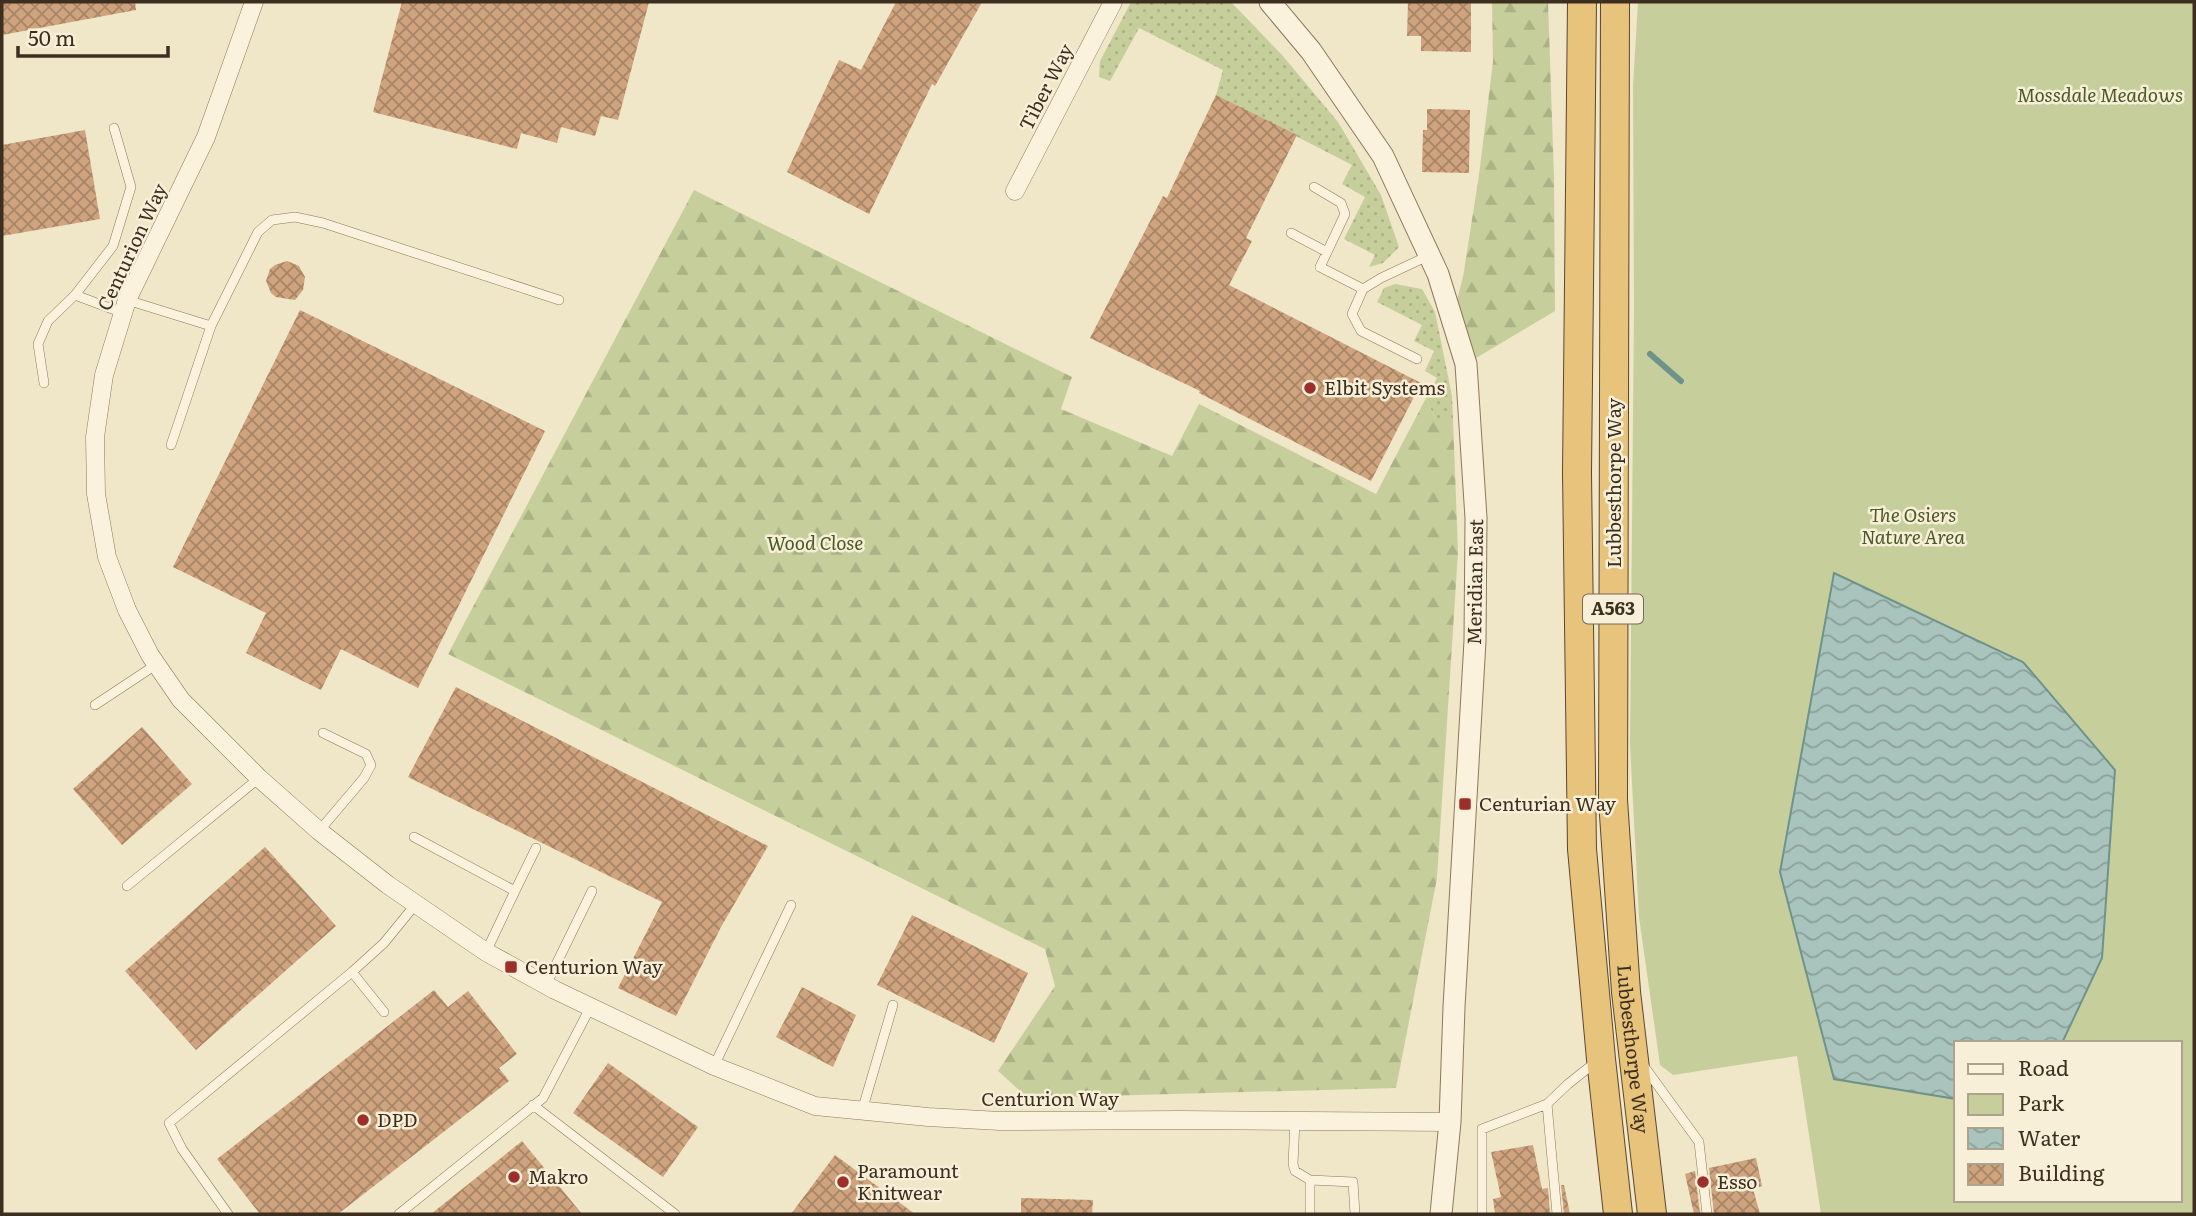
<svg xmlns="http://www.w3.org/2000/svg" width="2196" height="1216" viewBox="0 0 2196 1216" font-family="Literata,serif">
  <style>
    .grass { fill: url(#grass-dots) }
    .forest { fill: url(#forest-firs) }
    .park { fill: #c6cf9b; fill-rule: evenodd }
    .water { fill: url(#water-waves); stroke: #6f938b; stroke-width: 2 }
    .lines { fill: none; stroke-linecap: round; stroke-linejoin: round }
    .stream { stroke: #6f938b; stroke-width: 6 }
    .building { fill: url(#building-cross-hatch) }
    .service-casing { stroke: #8c785c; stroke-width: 10 }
    .minor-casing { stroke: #8c785c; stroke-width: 19 }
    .tertiary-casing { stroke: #8c785c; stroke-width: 23 }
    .trunk-casing { stroke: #5b4630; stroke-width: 30 }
    .service { stroke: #faf2dc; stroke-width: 9 }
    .minor { stroke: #faf2dc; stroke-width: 18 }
    .tertiary { stroke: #faf2dc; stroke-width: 21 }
    .trunk { stroke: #e8c37c; stroke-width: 28 }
    .poi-dot { fill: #9d2f2b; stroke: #f7efd8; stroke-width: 2.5 }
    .labels { text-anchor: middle; stroke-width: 5; stroke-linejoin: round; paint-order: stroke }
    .shield { fill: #f7efd8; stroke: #756957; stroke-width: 2 }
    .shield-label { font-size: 18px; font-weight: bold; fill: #3d2f20 }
    .street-label { font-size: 19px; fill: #3d2f20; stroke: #f7efd8 }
    .park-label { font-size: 19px; font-style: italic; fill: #4a5926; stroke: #f7efd8 }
    .poi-label { font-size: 19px; fill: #3d2f20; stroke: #f7efd8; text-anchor: start }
  </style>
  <defs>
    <pattern id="grass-dots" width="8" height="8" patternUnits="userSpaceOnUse" patternTransform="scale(1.75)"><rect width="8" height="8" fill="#c6cf9b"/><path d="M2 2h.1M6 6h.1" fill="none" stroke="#abb285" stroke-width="1.8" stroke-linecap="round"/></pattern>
    <pattern id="forest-firs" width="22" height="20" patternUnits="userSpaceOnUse" patternTransform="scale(1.75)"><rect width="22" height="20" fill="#c6cf9b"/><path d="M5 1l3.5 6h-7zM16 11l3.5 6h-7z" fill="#abb285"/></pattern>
    <pattern id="water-waves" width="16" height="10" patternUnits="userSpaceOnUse" patternTransform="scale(1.75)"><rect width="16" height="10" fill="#a9c4bd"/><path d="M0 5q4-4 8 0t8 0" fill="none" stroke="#8ba099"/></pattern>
    <pattern id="building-cross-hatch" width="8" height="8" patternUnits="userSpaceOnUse" patternTransform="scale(1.75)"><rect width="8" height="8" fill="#cea37d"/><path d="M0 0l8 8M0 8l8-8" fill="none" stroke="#a88566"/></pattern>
  </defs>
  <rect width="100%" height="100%" fill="#f0e6c8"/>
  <!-- grass -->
  <path class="grass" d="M1131 2H1231L1282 55 1338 122 1381 195 1399 247 1383 263 1369 267 1375 255 1344 239 1365 197 1342 184 1352 165 1216 95 1223 70 1139 28 1110 81 1099 77 1100 61Z
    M1395 284 1422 289 1435 312 1452 396 1453 419H1435L1426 398 1437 378 1425 371 1434 351 1414 341 1422 325 1377 302 1384 288Z"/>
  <!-- forest -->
  <path class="forest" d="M1492 2H1548L1554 177 1555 311 1466 364 1452 320 1463 277 1479 175 1493 62Z
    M694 190 1072 377 1061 409 1172 456 1199 404 1376 494 1426 398 1435 419H1453L1458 552 1437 878 1396 1088 1028 1098 998 1071 1055 986 1045 949 448 654Z"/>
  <!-- park -->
  <path class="park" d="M1638 2H2194V1214H1821L1797 1056 1673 1075 1660 1065 1639 917 1630 744 1634 307 1633 86ZM1956 1043H2180V1200H1956Z"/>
  <!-- water -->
  <path class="water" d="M1834 573 2023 662 2115 770 2102 958 2062 1043H1956V1099L1834 1079 1780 872Z"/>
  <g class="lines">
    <!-- stream -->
    <path class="stream" d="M1650 354 1681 381"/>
  </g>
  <!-- building -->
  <path class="building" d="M2 2H135L136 10 2 35Z
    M402 2H649L618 120 601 116 595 136 561 127 557 143 521 133 517 149 373 112Z
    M896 2H982L935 86 932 84 869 214 787 172 839 60 861 70Z
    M1408 2H1471V52L1421 51V36H1407Z
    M1216 95 1297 135 1246 238 1252 241 1229 285 1421 383 1371 481 1199 393 1200 391 1090 338 1163 196 1167 198Z
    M1427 109 1470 110 1469 173 1422 172 1423 130H1427Z
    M85 130 100 219 2 236V145Z
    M287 261 299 266 305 277 303 290 295 300 276 297 271 293 266 281 270 269 275 265Z
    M300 310 545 431 418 688 341 649 321 690 246 653 266 613 173 567Z
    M456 687 768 846 721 927 676 1016 618 988 662 902 408 777Z
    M142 727 192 784 122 845 73 789Z
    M265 847 336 926 196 1050 125 971Z
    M912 915 1028 973 994 1043 877 985Z
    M802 987 856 1015 833 1067 776 1037Z
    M434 990 448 1007 468 991 517 1054 499 1068 509 1081 338 1214H260L217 1159Z
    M608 1063 698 1127 663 1177 573 1113Z
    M522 1141 582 1214H431Z
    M1533 1145 1542 1189 1548 1188 1550 1214H1495L1493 1199 1501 1197 1491 1152Z
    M835 1155 915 1214H791Z
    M1756 1158 1762 1186 1753 1189 1760 1214H1714L1709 1168Z
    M1695 1171 1700 1214H1694L1685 1174Z
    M1561 1185H1564L1570 1214H1564Z
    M1021 1198 1093 1200 1092 1214H1021Z"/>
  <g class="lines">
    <!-- service casing -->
    <g class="service-casing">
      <path id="service" d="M114 128 131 187 113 246 75 295 123 313
        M1314 187 1341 203 1345 214 1320 267 1363 289 1381 278 1428 256
        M1291 233 1327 252
        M1363 289 1352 314 1361 331 1417 359
        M127 300 211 326
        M44 383 38 344 48 321 75 295
        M171 445 211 326 258 232 272 220 295 217 323 223 559 300
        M95 705 157 664
        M319 831 364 778 371 765 366 754 323 733
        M414 837 515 891 536 848
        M127 886 259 778
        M486 952 515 891
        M352 972 384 1012
        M546 985 592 891
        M1643 1065 1699 1142 1707 1214
        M714 1066 791 905
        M533 1105 675 1214
        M862 1111 893 1005
        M1295 1121 1293 1164 1295 1171 1310 1180V1214
        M1310 1180 1353 1182 1355 1214
        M228 1214 182 1149 169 1123 352 972 384 943 415 905
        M399 1214 543 1098 590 1008
        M1482 1214V1129L1547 1104
        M1557 1214 1547 1104 1568 1084 1597 1061"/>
    </g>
    <!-- minor casing -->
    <g class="minor-casing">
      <path id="minor" d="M254 2 206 137 127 300 104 375 95 437 96 494 107 557 127 610 150 655 181 700 259 778 319 831 388 885 486 952 555 990 714 1066 815 1106 928 1117 1000 1121 1180 1120 1450 1122
        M1015 191 1113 2"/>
    </g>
    <!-- tertiary casing -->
    <g class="tertiary-casing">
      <path id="tertiary" d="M1270 2 1311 51 1383 156 1438 274 1466 364 1476 518 1475 641 1454 1007 1450 1122 1441 1214"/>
    </g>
    <!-- trunk casing -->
    <g class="trunk-casing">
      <g id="trunk">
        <path d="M1582 2 1577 473 1582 849 1601 1059 1618 1214"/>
        <path id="s1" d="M1615 2 1613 800 1626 992 1652 1214"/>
      </g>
    </g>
    <!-- service -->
    <use href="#service" class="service"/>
    <!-- minor -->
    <use href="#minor" class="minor"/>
    <!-- tertiary -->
    <use href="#tertiary" class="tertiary"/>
    <!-- trunk -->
    <use href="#trunk" class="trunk"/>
  </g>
  <!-- markers -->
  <g class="poi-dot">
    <circle cx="1310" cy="388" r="7"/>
    <rect x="1458" y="797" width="14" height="14" rx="3.5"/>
    <rect x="504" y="960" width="14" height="14" rx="3.5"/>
    <circle cx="363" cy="1120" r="7"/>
    <circle cx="514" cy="1177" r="7"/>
    <circle cx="843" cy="1182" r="7"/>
    <circle cx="1703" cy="1182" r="7"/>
  </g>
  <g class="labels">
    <!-- shield labels -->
    <rect class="shield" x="1583" y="594.5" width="60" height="29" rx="5"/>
    <g class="shield-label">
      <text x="1613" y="615">A563</text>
    </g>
    <!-- street labels -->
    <g class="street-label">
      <text transform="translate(1046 87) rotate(-63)" y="7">Tiber Way</text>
      <text transform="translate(132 247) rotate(-65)" y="7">Centurion Way</text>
      <text transform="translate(1614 483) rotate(-90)" y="7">Lubbesthorpe Way</text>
      <text transform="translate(1475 582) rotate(-89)" y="7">Meridian East</text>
      <text dy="7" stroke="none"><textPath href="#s1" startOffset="1048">Lubbesthorpe Way</textPath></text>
      <text x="1050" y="1106">Centurion Way</text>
    </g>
    <!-- park labels -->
    <g class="park-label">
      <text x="2100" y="102">Mossdale Meadows</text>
      <text x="1913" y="522">The Osiers<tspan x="1913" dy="22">Nature Area</tspan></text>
      <text x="815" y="550">Wood Close</text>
    </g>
    <!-- poi labels -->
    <g class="poi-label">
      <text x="1324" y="395">Elbit Systems</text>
      <text x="1479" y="811">Centurian Way</text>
      <text x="525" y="974">Centurion Way</text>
      <text x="377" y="1127">DPD</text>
      <text x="857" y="1178">Paramount<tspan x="857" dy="22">Knitwear</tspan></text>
      <text x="528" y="1184">Makro</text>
      <text x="1717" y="1189">Esso</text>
    </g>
  </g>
  <!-- border -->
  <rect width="2196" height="1216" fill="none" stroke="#3d2f20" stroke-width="7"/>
  <!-- legend -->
  <rect x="1954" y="1041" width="228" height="161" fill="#f7efd8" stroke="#ada28e" stroke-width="2"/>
  <rect x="1968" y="1064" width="35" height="10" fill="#faf2dc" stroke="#ada28e" stroke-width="2"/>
  <text x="2018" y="1076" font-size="21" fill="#3d2f20">Road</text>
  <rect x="1968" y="1094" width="35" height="21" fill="#c6cf9b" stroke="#ada28e" stroke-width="2"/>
  <text x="2018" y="1111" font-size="21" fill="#3d2f20">Park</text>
  <rect x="1968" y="1128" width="35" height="21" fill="url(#water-waves)" stroke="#ada28e" stroke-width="2"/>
  <text x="2018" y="1146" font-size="21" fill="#3d2f20">Water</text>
  <rect x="1968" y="1164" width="35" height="21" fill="url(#building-cross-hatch)" stroke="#ada28e" stroke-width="2"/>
  <text x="2018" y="1181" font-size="21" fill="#3d2f20">Building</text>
  <!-- scale -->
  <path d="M18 46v10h150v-10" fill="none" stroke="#3d2f20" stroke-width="3.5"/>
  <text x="28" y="46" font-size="21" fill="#3d2f20" stroke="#f7efd8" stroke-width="5" paint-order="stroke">50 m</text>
</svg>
